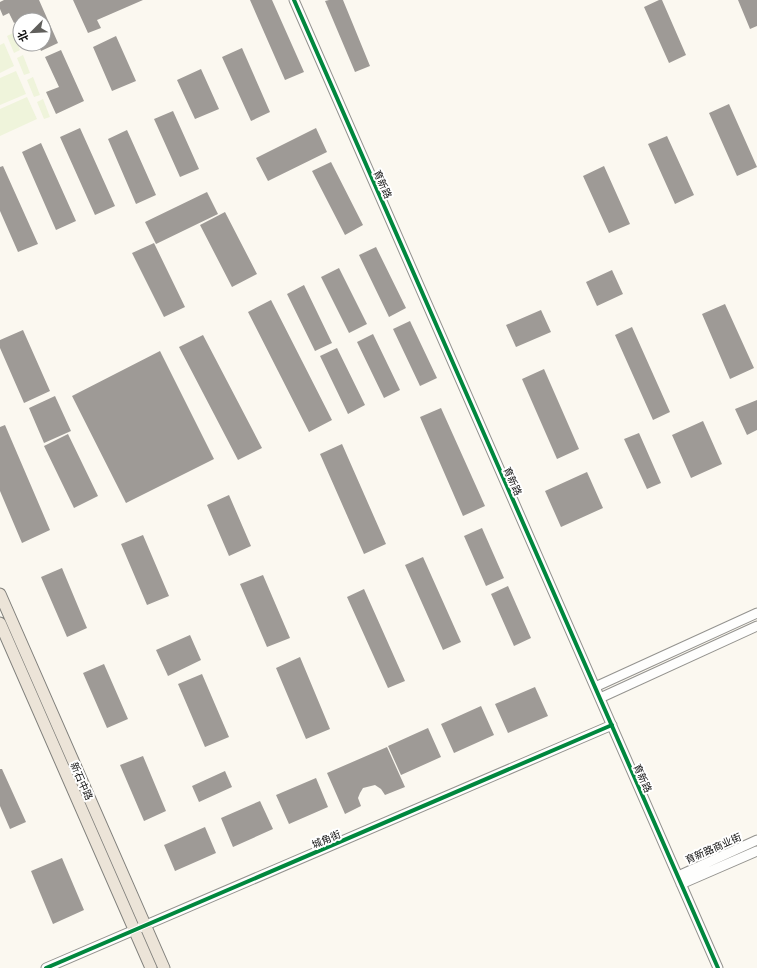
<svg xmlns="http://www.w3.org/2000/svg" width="757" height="968" viewBox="0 0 757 968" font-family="Georgia,'Noto Sans SC',serif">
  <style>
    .pitch { fill: #eff4db }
    .building { fill: #9e9a96 }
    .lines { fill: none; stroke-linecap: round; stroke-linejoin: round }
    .minor-casing { stroke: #94938f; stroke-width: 11 }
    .major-casing { stroke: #81807c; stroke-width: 13 }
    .minor { stroke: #fefefd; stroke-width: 9 }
    .major { stroke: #ece4d8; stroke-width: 11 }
    .cycleway-casing { stroke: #fff; stroke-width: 6 }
    .cycleway { stroke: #00873e; stroke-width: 4 }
    .labels { text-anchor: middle; stroke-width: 4; stroke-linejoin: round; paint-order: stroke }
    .street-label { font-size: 10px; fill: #0d0d0d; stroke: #fff }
  </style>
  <rect width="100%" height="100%" fill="#fbf8f0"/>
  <!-- pitch -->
  <path class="pitch" d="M13 33 20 50 14 53 7 36Z
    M4 43 14 66 0 73V45Z
    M23 55 30 73 24 75 17 58Z
    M16 71 26 94 0 105V78Z
    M33 77 40 95 34 97 27 80Z
    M27 97 37 119 0 136V109Z
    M43 99 50 117 44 119 37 102Z"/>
  <!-- building -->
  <path class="building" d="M4 0H39L58 43 41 51 38 44H44V20H20V26L18 21 14 23 9 13 3 16 0 9V2Z
    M73 0H143L97 20 101 28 88 33Z
    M250 0H272L304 72 285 80Z
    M329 0H343L370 66 355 72 325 1Z
    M659 0H662L686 55 669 63 644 7Z
    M738 0H757V26L750 29Z
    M116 36 136 81 112 91 93 47Z
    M242 48 270 112 251 121 222 57Z
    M61 50 84 101 56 114 46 92 59 87 45 57Z
    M201 69 219 109 195 119 177 80Z
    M729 104 757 167 737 176 709 113Z
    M173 111 199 169 180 177 154 119Z
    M80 128 115 206 95 215 60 137Z
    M316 128 327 152 268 181 256 158Z
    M127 130 156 195 136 204 108 139Z
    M667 136 694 195 675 204 648 144Z
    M41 143 76 221 56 230 22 152Z
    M331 162 363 225 345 235 312 171Z
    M3 166 38 244 18 252 0 211V167Z
    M604 166 630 224 609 233 583 176Z
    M207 192 218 214 156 244 145 222Z
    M225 212 257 274 232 287 200 225Z
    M154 243 185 307 164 317 132 253Z
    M376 247 406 308 389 317 359 255Z
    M339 268 367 324 349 333 321 277Z
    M612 270 623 294 597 306 586 282Z
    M304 285 332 343 315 351 287 294Z
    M271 300 332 420 309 432 248 312Z
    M725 304 754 368 730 379 702 314Z
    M541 310 551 332 516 347 506 325Z
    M410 321 437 378 420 386 393 329Z
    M632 327 670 412 653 420 615 335Z
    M23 330 50 391 24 403 0 348V340Z
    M373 334 400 390 384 398 357 342Z
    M203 335 262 448 238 460 179 347Z
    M337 348 365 405 348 414 320 356Z
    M160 351 214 459 126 503 72 396Z
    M544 369 579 449 557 459 522 379Z
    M55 396 71 431 44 443 29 408Z
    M757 400V430L747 435 735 409Z
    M441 408 485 506 463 516 420 417Z
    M703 421 722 464 691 478 672 435Z
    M5 425 50 530 22 543 0 491V427Z
    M639 433 661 483 647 489 624 439Z
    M68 434 98 496 74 508 44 446Z
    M342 444 386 544 364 554 320 454Z
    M587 472 603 508 561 527 545 491Z
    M229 495 251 546 229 556 207 505Z
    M482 528 504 578 486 586 464 536Z
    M143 535 169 596 147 605 121 544Z
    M423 557 461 642 443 650 405 565Z
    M62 568 87 628 67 637 41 577Z
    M263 575 290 638 267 647 240 584Z
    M508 586 531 638 514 646 491 594Z
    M364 589 405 681 388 688 347 597Z
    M190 635 201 660 168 676 156 650Z
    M300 657 330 729 306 739 276 668Z
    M104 664 128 719 107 728 83 673Z
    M202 674 229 737 205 747 178 684Z
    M535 687 548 716 508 733 495 704Z
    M481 706 494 735 454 753 441 724Z
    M428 728 441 757 401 775 388 746Z
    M387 747 405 787 385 795 381 789 375 785 363 788 360 793 358 798 361 806 345 814 327 773Z
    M143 756 166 811 144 821 120 765Z
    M0 769H2L26 822 10 829 0 806Z
    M225 771 232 787 199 802 192 786Z
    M316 778 328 807 289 824 276 795Z
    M260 801 273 829 233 847 221 818Z
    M205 827 216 853 175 871 164 845Z
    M62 858 84 910 53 924 31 871Z"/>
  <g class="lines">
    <!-- minor casing -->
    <g class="minor-casing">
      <path id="minor" d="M294 0 718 968
        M595 687 757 613
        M600 698 757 626
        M678 876 757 840
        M681 884 757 851
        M46 968 612 725"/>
    </g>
    <!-- major casing -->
    <g class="major-casing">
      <path id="major" d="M0 594 164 968
        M0 623 151 968"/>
    </g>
    <!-- minor -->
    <use href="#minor" class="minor"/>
    <!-- major -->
    <use href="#major" class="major"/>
    <!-- cycleway casing -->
    <g class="cycleway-casing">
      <path id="cycleway" d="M294 0 718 968
        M46 968 612 725"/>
    </g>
    <!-- cycleway -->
    <use href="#cycleway" class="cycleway"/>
  </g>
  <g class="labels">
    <!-- street labels -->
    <g class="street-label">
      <text transform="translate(383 184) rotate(66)" y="4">育新路</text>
      <text transform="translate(513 481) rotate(66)" y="4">育新路</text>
      <text transform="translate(643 778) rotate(66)" y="4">育新路</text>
      <text transform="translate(82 781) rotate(66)" y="4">新石中路</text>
      <text transform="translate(326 839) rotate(-23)" y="4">城角街</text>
      <text transform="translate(713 848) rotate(-24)" y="4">育新路商业街</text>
    </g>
  </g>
  <!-- north arrow -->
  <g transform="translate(32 32) rotate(246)"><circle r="19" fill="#ffffff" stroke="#9e9e9e"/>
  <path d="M0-3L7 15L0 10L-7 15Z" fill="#605f5c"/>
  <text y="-6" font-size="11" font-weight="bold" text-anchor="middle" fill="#0d0d0d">北</text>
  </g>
</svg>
